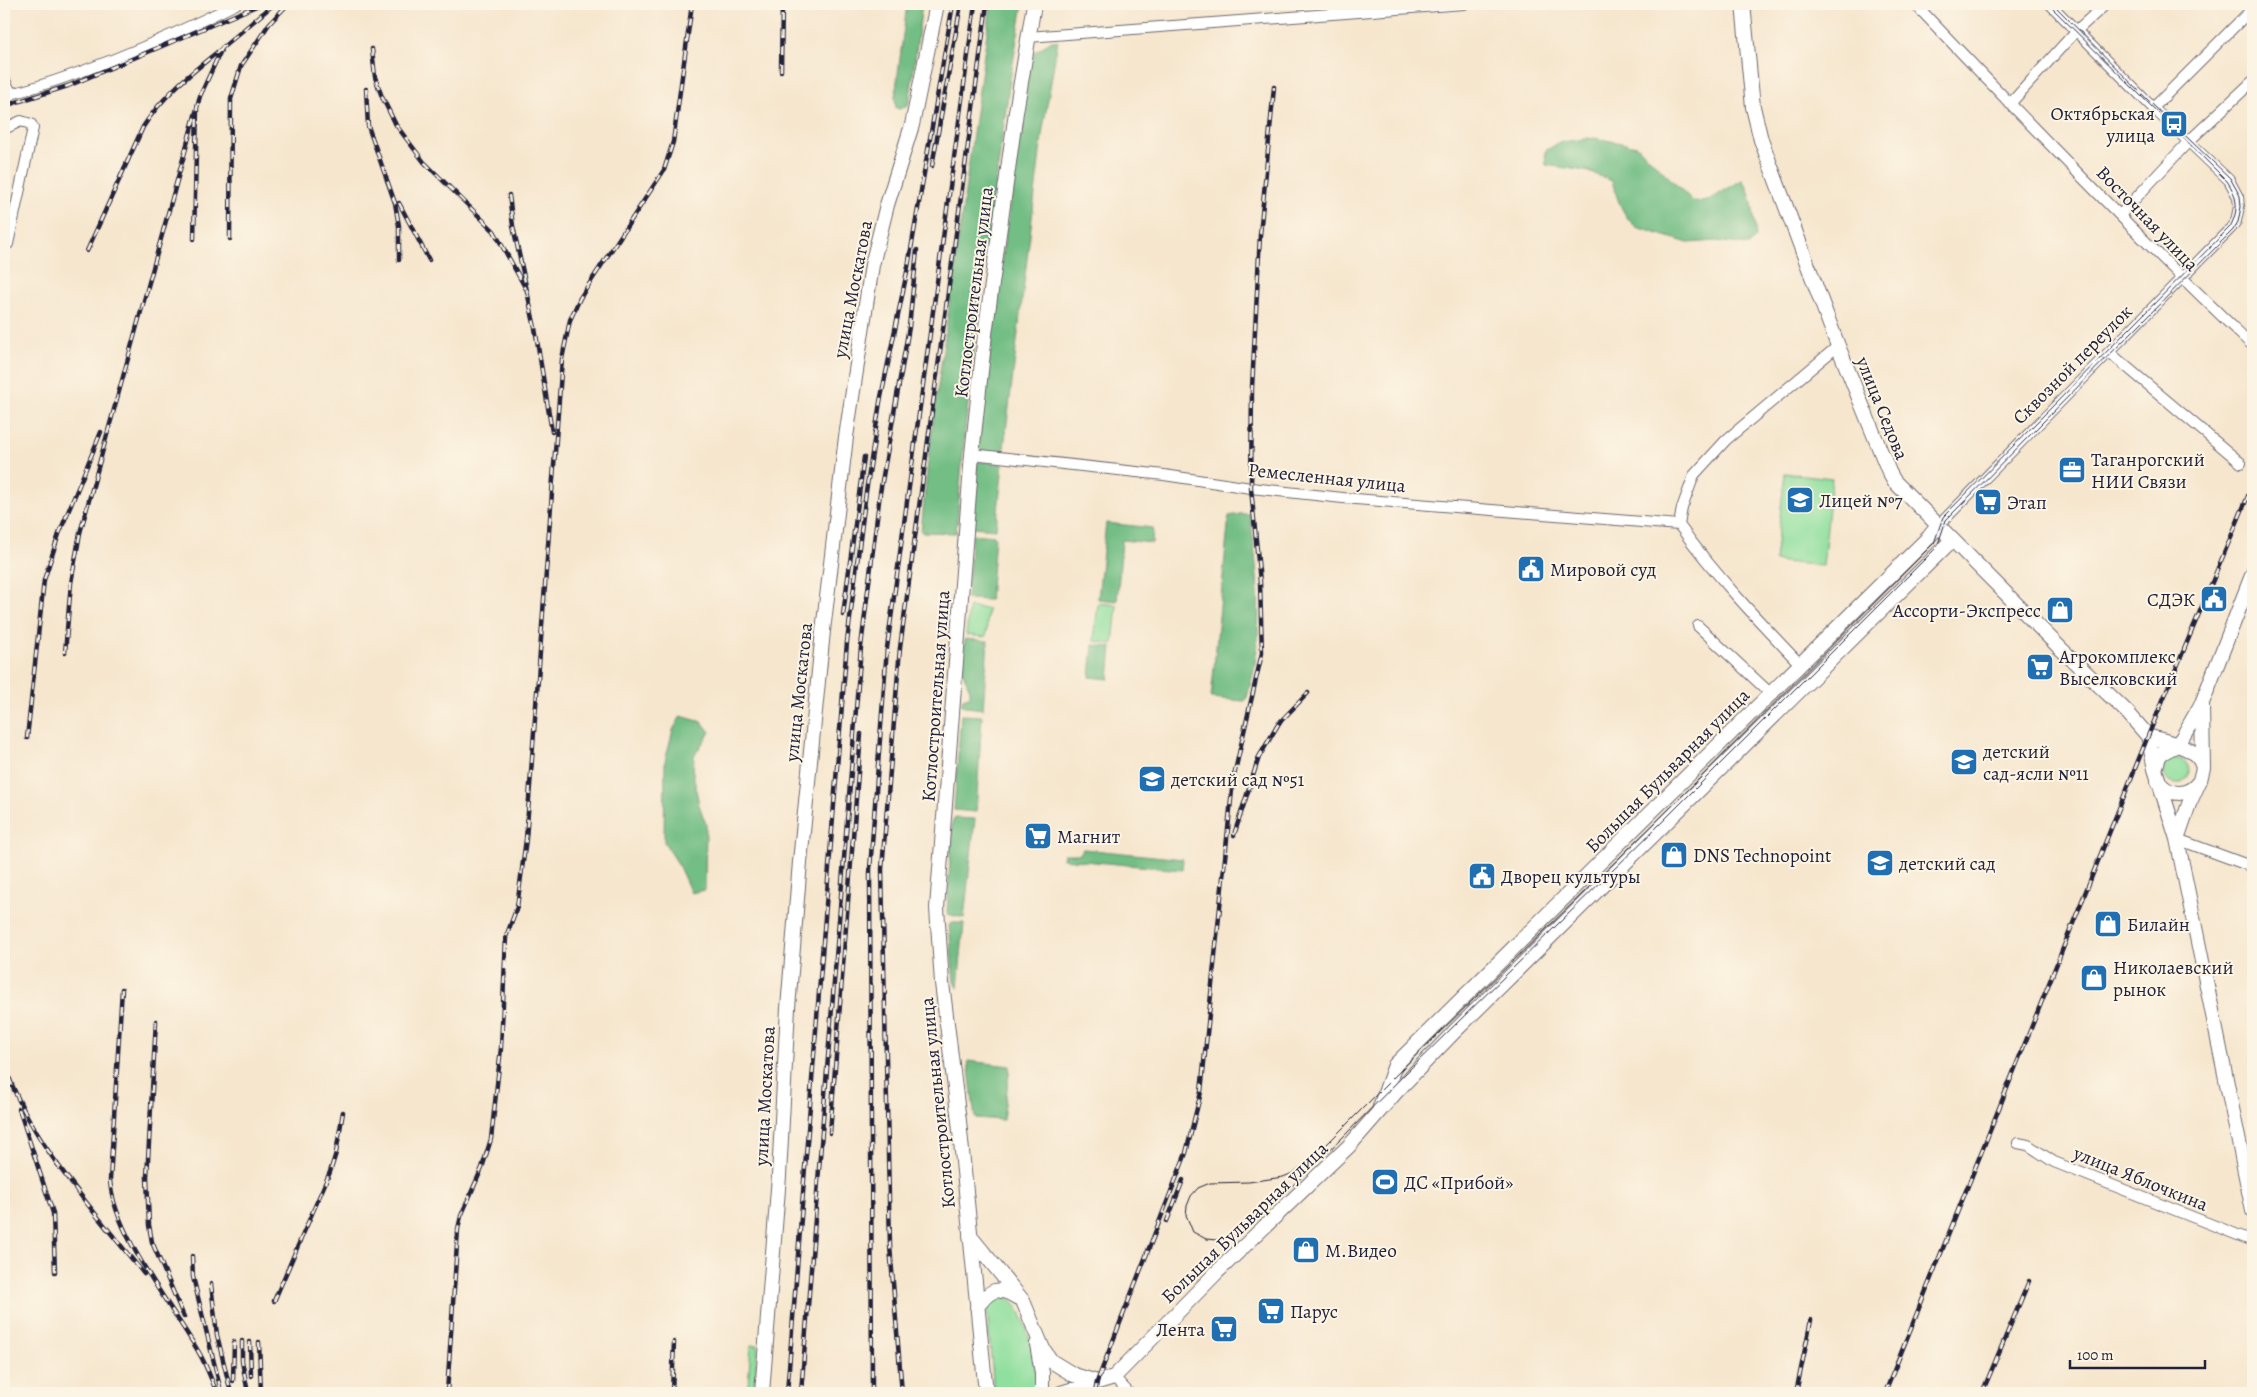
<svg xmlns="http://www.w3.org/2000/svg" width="2257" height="1397" viewBox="0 0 2257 1397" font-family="Alegreya,serif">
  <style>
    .green { fill: #8fdf9e; stroke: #58806c }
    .forest { fill: #73be85; stroke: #4a7060 }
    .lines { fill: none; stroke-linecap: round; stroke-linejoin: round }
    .minor-casing { stroke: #6c676e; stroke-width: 12 }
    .major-casing { stroke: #6c676e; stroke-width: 16 }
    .minor { stroke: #fff; stroke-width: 10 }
    .major { stroke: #fff; stroke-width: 14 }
    .tram { stroke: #22223b; stroke-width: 1 }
    .rail-casing { stroke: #22223b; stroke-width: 4.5 }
    .rail { stroke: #fcf5e5; stroke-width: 2.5; stroke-dasharray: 8; stroke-linecap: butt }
    .labels { text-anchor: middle; stroke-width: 4; stroke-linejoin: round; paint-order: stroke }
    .poi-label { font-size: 19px; fill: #22223b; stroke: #fcf5e5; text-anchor: start }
    .street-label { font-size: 19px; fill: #22223b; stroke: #fcf5e5 }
  </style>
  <rect width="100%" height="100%" fill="#fcf5e5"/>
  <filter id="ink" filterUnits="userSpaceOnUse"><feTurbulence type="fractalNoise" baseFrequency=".02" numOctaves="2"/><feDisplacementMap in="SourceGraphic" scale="10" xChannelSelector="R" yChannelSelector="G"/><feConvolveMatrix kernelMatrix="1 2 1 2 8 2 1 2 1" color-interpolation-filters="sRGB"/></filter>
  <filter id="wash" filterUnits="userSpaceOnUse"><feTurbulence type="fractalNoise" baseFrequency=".0096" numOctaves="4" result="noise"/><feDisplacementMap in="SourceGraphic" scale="20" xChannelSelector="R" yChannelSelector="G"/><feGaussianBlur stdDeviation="1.12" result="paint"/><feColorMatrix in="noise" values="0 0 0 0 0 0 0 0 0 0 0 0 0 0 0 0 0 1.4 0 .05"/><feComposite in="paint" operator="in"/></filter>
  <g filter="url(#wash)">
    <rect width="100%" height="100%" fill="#f6e6ce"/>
    <!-- green -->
    <path class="green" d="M1785 473 1832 478 1823 566 1775 561Z
      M1098 603 1117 605 1113 644 1094 641Z
      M969 607 988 609 986 637 966 635Z
      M2163 771a13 13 0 1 1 26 0a13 13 0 1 1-26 0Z
      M999 1296C1007 1298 1014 1300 1018 1308 1029 1329 1038 1370 1036 1393H994L987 1309 992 1301Z
      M751 1345H758L754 1387 748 1386Z"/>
    <!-- forest -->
    <path class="forest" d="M907 4H922L910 98 908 105 900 109 896 108 895 97Z
      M991 4H1023L1010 80 985 261 965 429 956 533 921 532 929 451Z
      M1052 41H1058L1043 128 1003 456 977 453 1002 257 1031 58 1036 51Z
      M1595 138 1637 146 1693 201 1705 202 1742 180C1754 193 1754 221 1756 237L1749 245 1716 241 1688 243 1636 227C1622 215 1617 198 1612 181L1586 171 1546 165 1545 151 1560 142Z
      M977 461 1003 464 996 529 973 527Z
      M1240 514H1250C1258 575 1266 640 1246 700L1244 701 1211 698 1229 516Z
      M1106 523 1153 528 1152 543 1122 540 1117 601 1098 599Z
      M972 534 995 536 990 600 967 599Z
      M965 639 988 641 983 709 967 707 961 704 963 698 970 697V690L962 670Z
      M1093 645 1112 647 1109 679 1090 677Z
      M961 715 982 716 976 812 954 810Z
      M681 716 702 722 710 732 694 756 693 773 699 805 706 824 705 890 691 893 677 862 664 842 665 761 673 730Z
      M955 818 975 819 964 918 947 914 952 822Z
      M1083 849 1183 859 1182 870 1063 859 1064 854H1080Z
      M951 923H964L958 988 954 982 949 925Z
      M968 1061 1010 1066 1003 1120 975 1118Z"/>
  </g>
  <g filter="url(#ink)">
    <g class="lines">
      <!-- minor casing -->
      <g class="minor-casing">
        <path id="minor" d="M1915 4C2025 120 2137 236 2253 346
          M1028 37 1464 4
          M4 79 12 94
          M4 96C84 75 162 41 236 4
          M2010 104 2076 31 2106 4
          M2153 108 2253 8
          M4 129 21 121 31 124 33 128 8 244 4 246
          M2121 214 2189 141 2253 81
          M2109 352 2241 463
          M972 454 1164 475 1251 488 1343 498 1679 525
          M1938 526 2231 228 2236 221 2239 207 2238 197 2229 180 2153 108 2050 4
          M1698 626 1771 694
          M1800 664C1758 620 1715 575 1679 525L1682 508 1694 475 1726 440 1838 346
          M2177 839 2253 867
          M2018 1143 2028 1145 2054 1162 2253 1241
          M1114 1377 1129 1393"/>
      </g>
      <!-- major casing -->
      <g class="major-casing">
        <path id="major" d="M1743 4 1753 107 1761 140 1838 346 1889 472 1894 481 2060 648 2127 712 2148 736 2155 769
          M2253 573 2202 703 2182 738 2175 746 2160 754 2155 769 2177 839 2253 1211
          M2148 736C2165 742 2197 746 2202 765
          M2158 781C2168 796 2187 797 2198 783
          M2177 839 2189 804 2200 780 2203 768 2202 704
          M1380 1107 1395 1065 1928 538 1938 526
          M970 1236 1023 1301 1043 1349 1051 1361 1074 1375 1097 1382
          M977 1307C990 1289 998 1285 1018 1298
          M1037 1344 1042 1373V1393
          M762 1393 779 1176 788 1008 800 862 823 631 846 437 872 265 887 205 912 125 937 4
          M986 1393 959 1121 942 983 937 908 972 454 985 334 1016 112 1034 4
          M1061 1393 1114 1377 1216 1273 1349 1146 1396 1092 1455 1031 1952 540"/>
      </g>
      <!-- minor -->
      <use href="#minor" class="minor"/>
      <!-- major -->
      <use href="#major" class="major"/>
      <!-- tram -->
      <path class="tram" d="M2048 4 2227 181C2238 197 2239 210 2230 227L1943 517 1934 543 1656 822 1402 1069 1313 1158 1293 1173 1283 1177 1249 1182 1210 1183 1198 1188 1191 1196 1187 1206 1186 1215 1193 1232 1206 1239 1217 1240 1229 1237 1242 1233 1263 1214 1342 1138 1406 1073 1659 825 1937 547 1946 520 2233 230 2238 222 2241 207 2240 196 2230 178 2154 106 2053 4"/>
      <!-- rail casing -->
      <g class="rail-casing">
        <path id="rail" d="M372 49 375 77 382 97 396 125 424 162 494 231 526 289
          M781 71 782 4
          M366 89 368 126 395 203 399 226V260
          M4 106 68 86 261 4
          M932 166 961 4
          M509 195 513 226 535 328 552 432
          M399 203 429 260
          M194 239 197 108 200 96 222 48 274 4
          M230 239 231 99 241 66 269 24 288 4
          M87 251 143 127C163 95 191 73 220 50
          M843 615 864 457
          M65 653 71 583 80 533 197 108
          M27 738 44 580 59 534 101 432
          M1234 835 1259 757 1279 723 1308 693
          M122 989 110 1180C113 1232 171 1305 198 1351 206 1364 211 1379 217 1393
          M156 1021 147 1177 149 1225 152 1242 184 1317
          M4 1063C28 1140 94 1211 144 1274
          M19 1109 53 1213 55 1272
          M830 1133 861 734
          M1167 1221 1183 1180
          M192 1256 193 1277 221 1391
          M211 1284 217 1335 231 1393
          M274 1301 330 1172 336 1153 343 1112
          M242 1341V1361L248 1393
          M250 1342 251 1376
          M259 1342 261 1393
          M233 1381 234 1342
          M447 1393 458 1229 461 1216 482 1168 491 1139 501 1048 506 937 517 907 526 839 562 359 570 320 580 298 664 170 673 142 692 4
          M672 1393 674 1342
          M787 1393 847 642 866 492 880 402 908 267 953 4
          M801 1393 861 647 880 493 909 327 917 250
          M872 1393 870 869 887 648 975 4
          M902 1393 890 1246 882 869 900 648 987 4
          M1095 1393 1097 1382 1186 1153 1201 1092 1233 780 1262 653 1260 582 1251 488 1252 388 1260 235 1274 87
          M1796 1393 1811 1320
          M1885 1393 2148 736 2253 484
          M1982 1393 2029 1281"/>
      </g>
      <!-- rail -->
      <use href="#rail" class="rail"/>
    </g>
  </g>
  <!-- icons -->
  <defs>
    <g id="bus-square" transform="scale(1.4375)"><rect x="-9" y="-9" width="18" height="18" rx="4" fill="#1f6fb2" stroke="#fcf5e5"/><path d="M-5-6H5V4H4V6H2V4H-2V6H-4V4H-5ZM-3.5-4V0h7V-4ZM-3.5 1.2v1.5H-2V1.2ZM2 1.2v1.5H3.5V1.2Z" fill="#fff"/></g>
    <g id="office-square" transform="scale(1.4375)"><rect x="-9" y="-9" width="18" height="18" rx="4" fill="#1f6fb2" stroke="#fcf5e5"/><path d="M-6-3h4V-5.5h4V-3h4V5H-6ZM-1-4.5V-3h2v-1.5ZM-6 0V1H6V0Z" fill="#fff"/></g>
    <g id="university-square" transform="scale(1.4375)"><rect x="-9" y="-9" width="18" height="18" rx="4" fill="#1f6fb2" stroke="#fcf5e5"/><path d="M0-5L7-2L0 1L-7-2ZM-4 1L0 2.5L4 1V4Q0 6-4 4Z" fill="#fff"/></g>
    <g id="supermarket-square" transform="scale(1.4375)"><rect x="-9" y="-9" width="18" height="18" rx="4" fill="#1f6fb2" stroke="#fcf5e5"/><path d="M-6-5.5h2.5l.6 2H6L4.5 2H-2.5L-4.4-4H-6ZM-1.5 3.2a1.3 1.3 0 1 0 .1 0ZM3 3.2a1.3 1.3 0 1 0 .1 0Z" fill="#fff"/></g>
    <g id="civic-square" transform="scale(1.4375)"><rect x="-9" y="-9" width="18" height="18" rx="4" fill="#1f6fb2" stroke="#fcf5e5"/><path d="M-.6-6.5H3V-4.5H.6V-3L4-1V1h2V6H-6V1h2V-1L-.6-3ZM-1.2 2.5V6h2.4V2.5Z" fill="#fff"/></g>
    <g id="shop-square" transform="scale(1.4375)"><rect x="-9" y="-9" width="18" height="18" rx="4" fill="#1f6fb2" stroke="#fcf5e5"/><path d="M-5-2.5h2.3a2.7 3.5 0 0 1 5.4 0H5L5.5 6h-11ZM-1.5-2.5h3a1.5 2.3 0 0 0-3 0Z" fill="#fff"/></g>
    <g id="school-square" transform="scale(1.4375)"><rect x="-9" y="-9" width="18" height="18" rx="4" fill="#1f6fb2" stroke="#fcf5e5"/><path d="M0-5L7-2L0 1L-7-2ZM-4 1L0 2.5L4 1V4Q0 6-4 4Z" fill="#fff"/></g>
    <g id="stadium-square" transform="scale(1.4375)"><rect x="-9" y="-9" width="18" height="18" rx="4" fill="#1f6fb2" stroke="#fcf5e5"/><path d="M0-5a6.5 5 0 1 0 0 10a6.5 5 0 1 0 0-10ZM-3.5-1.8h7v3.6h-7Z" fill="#fff"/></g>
  </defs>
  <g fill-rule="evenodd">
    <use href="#bus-square" x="2174" y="124"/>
    <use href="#office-square" x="2072" y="470"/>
    <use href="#university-square" x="1800" y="500"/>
    <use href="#supermarket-square" x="1988" y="502"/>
    <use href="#civic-square" x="1531" y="569"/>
    <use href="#civic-square" x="2214" y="599"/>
    <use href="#shop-square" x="2060" y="610"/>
    <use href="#supermarket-square" x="2040" y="667"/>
    <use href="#school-square" x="1964" y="762"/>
    <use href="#school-square" x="1152" y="779"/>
    <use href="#supermarket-square" x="1038" y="836"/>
    <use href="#shop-square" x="1674" y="855"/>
    <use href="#school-square" x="1880" y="863"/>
    <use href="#civic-square" x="1482" y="876"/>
    <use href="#shop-square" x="2108" y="924"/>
    <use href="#shop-square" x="2094" y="978"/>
    <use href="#stadium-square" x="1385" y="1182"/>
    <use href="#shop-square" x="1306" y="1250"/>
    <use href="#supermarket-square" x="1271" y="1311"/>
    <use href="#supermarket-square" x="1224" y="1329"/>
  </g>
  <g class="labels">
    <!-- poi labels -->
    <g class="poi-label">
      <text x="2155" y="120" text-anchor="end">Октябрьская<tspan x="2155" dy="22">улица</tspan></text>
      <text x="2091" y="466">Таганрогский<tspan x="2091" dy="22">НИИ Связи</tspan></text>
      <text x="1819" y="507">Лицей №7</text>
      <text x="2007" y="509">Этап</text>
      <text x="1550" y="576">Мировой суд</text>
      <text x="2195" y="606" text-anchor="end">СДЭК</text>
      <text x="2041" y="617" text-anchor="end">Ассорти-Экспресс</text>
      <text x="2059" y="663">Агрокомплекс<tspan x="2059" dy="22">Выселковский</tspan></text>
      <text x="1983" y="758">детский<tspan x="1983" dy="22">сад-ясли №11</tspan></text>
      <text x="1171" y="786">детский сад №51</text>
      <text x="1057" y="843">Магнит</text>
      <text x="1693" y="862">DNS Technopoint</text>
      <text x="1899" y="870">детский сад</text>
      <text x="1501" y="883">Дворец культуры</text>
      <text x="2127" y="931">Билайн</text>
      <text x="2113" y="974">Николаевский<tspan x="2113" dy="22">рынок</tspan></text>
      <text x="1404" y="1189">ДC «Прибой»</text>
      <text x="1325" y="1257">М.Видео</text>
      <text x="1290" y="1318">Парус</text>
      <text x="1205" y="1336" text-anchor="end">Лента</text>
    </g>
    <!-- street labels -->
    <g class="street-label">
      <text transform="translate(2148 218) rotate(46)" y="7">Восточная улица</text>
      <text transform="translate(852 289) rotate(-79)" y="7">улица Москатова</text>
      <text transform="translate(973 292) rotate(-83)" y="7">Котлостроительная улица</text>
      <text transform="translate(2072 364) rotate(-45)" y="7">Сквозной переулок</text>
      <text transform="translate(1883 408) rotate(68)" y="7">улица Седова</text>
      <text transform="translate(1327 477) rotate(6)" y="7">Ремесленная улица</text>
      <text transform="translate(798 692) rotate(-84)" y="7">улица Москатова</text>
      <text transform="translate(935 696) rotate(-86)" y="7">Котлостроительная улица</text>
      <text transform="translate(1667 770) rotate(-45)" y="7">Большая Бульварная улица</text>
      <text transform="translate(764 1096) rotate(-87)" y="7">улица Москатова</text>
      <text transform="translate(937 1103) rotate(-96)" y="7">Котлостроительная улица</text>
      <text transform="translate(2141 1178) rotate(22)" y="7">улица Яблочкина</text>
      <text transform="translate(1244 1222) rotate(-44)" y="7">Большая Бульварная улица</text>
    </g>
  </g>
  <!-- margin -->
  <rect width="2257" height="1397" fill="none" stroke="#fcf5e5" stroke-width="20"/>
  <!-- scale -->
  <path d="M2070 1360v8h135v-8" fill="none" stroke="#22223b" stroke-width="2.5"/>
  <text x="2077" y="1360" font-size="15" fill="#22223b" stroke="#fcf5e5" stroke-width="4" paint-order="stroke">100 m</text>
</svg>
